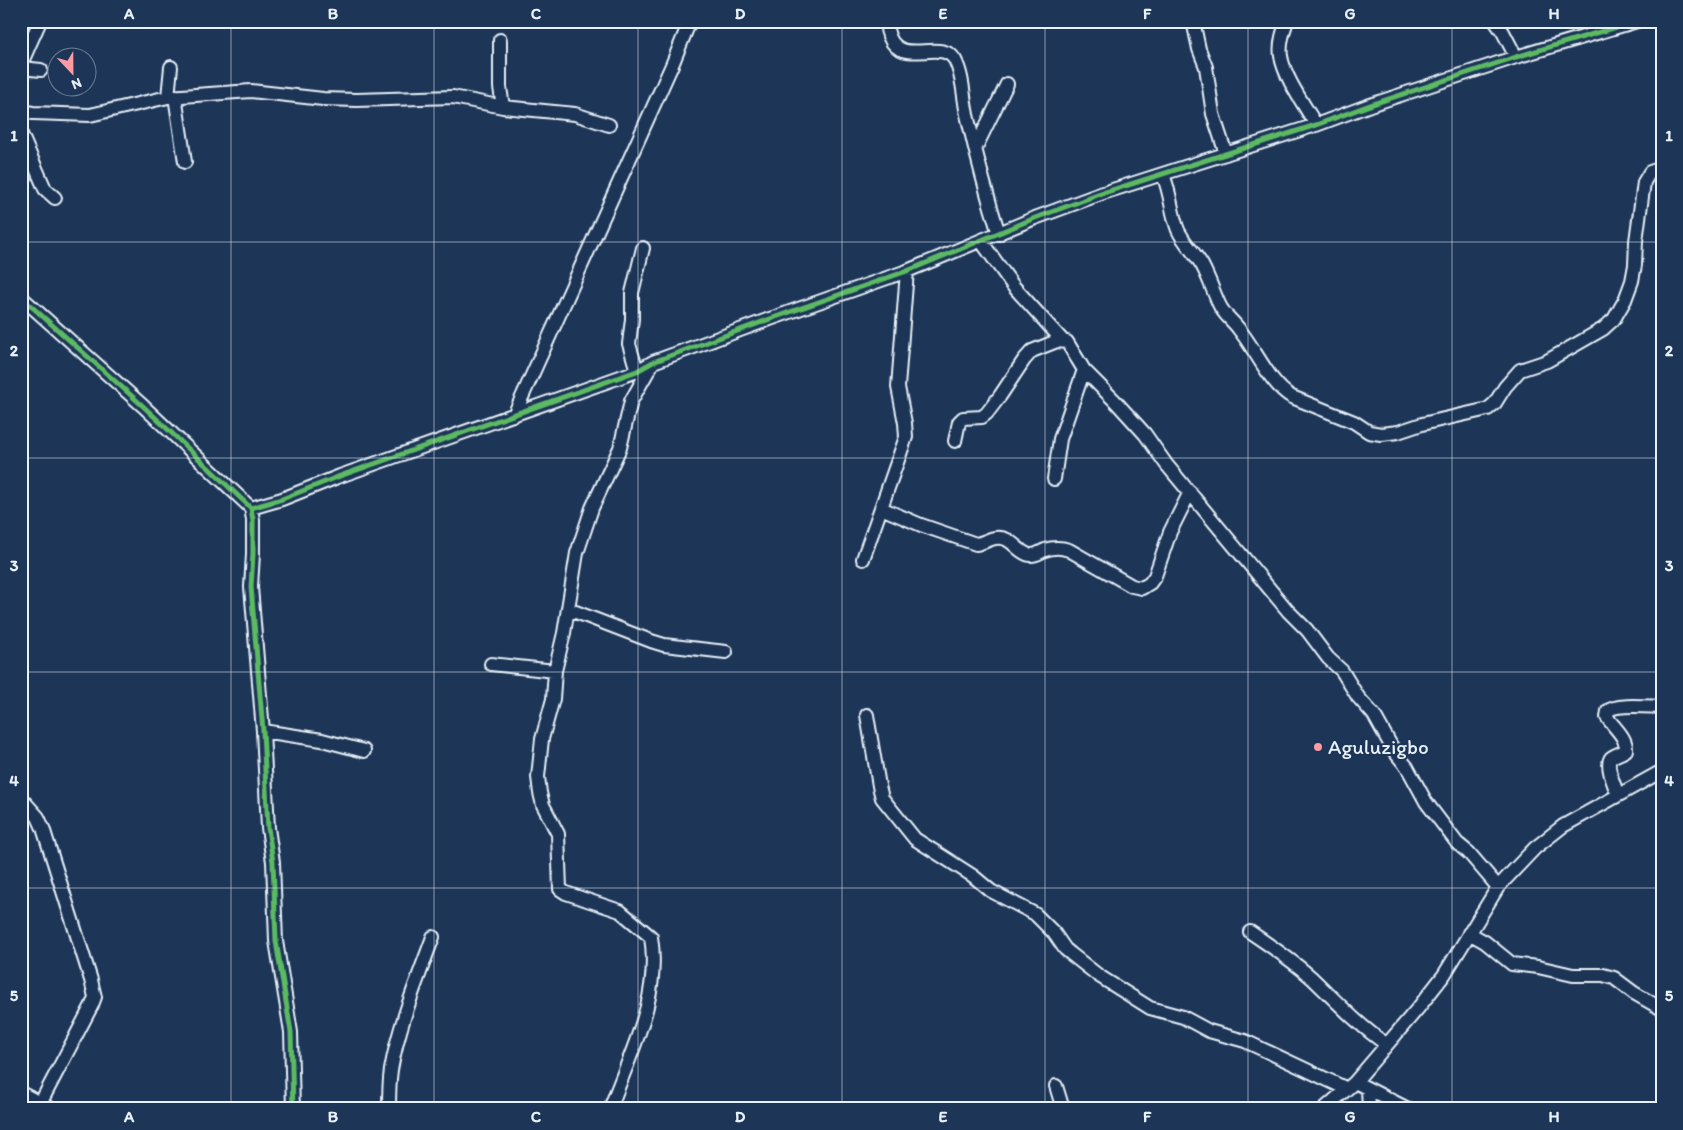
<svg xmlns="http://www.w3.org/2000/svg" width="1683" height="1130" viewBox="0 0 1683 1130" font-family="Itim,sans-serif">
  <style>
    .lines { fill: none; stroke-linecap: round; stroke-linejoin: round }
    .minor-casing { stroke: #e8f1f8; stroke-width: 16 }
    .minor { stroke: #1d3557; stroke-width: 12 }
    .cycleway-casing { stroke: #1d3557; stroke-width: 8 }
    .cycleway { stroke: #5cba63; stroke-width: 5 }
    .grid { fill: none; stroke: #e8f1f8; stroke-width: 1; stroke-opacity: 0.55 }
    .poi-dot { fill: #ff9aa2; stroke: #1d3557; stroke-width: 2 }
    .labels { text-anchor: middle; stroke-width: 4; stroke-linejoin: round; paint-order: stroke }
    .poi-label { font-size: 21px; fill: #e8f1f8; stroke: #1d3557; text-anchor: start }
    .neatline { fill: none; stroke: #e8f1f8; stroke-width: 2 }
    .grid-label { font-size: 16px; text-anchor: middle; font-weight: bold; fill: #e8f1f8 }
  </style>
  <rect width="100%" height="100%" fill="#1d3557"/>
  <filter id="ink" filterUnits="userSpaceOnUse"><feTurbulence type="fractalNoise" baseFrequency=".02" numOctaves="2"/><feDisplacementMap in="SourceGraphic" scale="10" xChannelSelector="R" yChannelSelector="G"/><feConvolveMatrix kernelMatrix="1 2 1 2 8 2 1 2 1" color-interpolation-filters="sRGB"/></filter>
  <g filter="url(#ink)">
    <g class="lines">
      <!-- minor casing -->
      <g class="minor-casing">
        <path id="minor" d="M887 21C886 27 887 31 889 36 901 68 942 37 955 60 964 77 963 100 968 119 977 158 987 196 999 234
          M1193 21 1199 49 1206 67 1213 114 1226 154
          M1287 21C1283 32 1279 44 1281 56 1284 77 1305 106 1316 125
          M1495 21 1503 32 1516 57
          M500 40V87L503 107
          M21 64 40 21
          M21 68 41 70
          M175 96 185 162
          M168 97 171 67
          M21 110 33 113 90 115 168 97 251 91 323 99 357 100 453 97 503 107 575 114 609 125
          M21 134 45 189 55 198
          M976 147 1007 84
          M1163 175C1171 193 1171 213 1178 230 1184 243 1195 253 1202 265 1209 278 1213 291 1219 304 1223 314 1232 320 1238 328 1255 348 1270 385 1292 397L1354 422 1369 432 1381 434 1398 432 1422 424 1488 409 1495 403 1505 387 1520 370 1547 361 1603 329 1614 319 1625 300 1632 281 1635 265 1636 241 1644 182 1650 172 1656 170H1662
          M981 241 1014 287 1063 341
          M21 297 143 406 251 508 253 520V554L251 587 263 731 268 828 273 862 276 941 291 1032 293 1109
          M637 371 629 344 632 319V293L643 248
          M514 415 672 65 690 21
          M955 441 959 422 963 418 982 417 987 413 1000 396 1024 360 1032 351 1057 341 1067 342 1084 370 1115 401 1145 434 1166 464 1288 611 1307 630 1328 658 1342 671 1358 697 1374 715 1394 751 1407 767 1426 802 1457 843 1469 853 1498 887
          M1054 479 1060 439 1084 370
          M251 508 282 499 340 476 637 371 653 362 770 319 907 271 1035 218 1103 193 1316 125 1370 105 1516 57 1637 21
          M881 508 921 525 976 544C983 543 989 539 995 538 1012 535 1017 553 1030 555 1036 556 1040 552 1045 550 1054 547 1060 547 1069 550L1132 586 1142 588 1150 583 1155 576 1170 532 1190 492
          M863 559 906 437 905 423 898 387 907 271
          M568 609 651 641 664 645 726 652
          M491 664 555 671 553 699 542 739 538 777 540 793 543 805 558 834 560 889 566 893 620 911 651 937C661 998 630 1053 610 1109
          M555 671 564 633 577 553 592 508 620 448 631 401 652 364
          M867 715 879 786 882 798 915 839 973 876 991 891 1035 914 1054 933 1065 949 1071 954 1099 976 1150 1008 1183 1017 1209 1031 1245 1041 1347 1089
          M263 731 322 740 364 751
          M1618 795C1615 787 1605 765 1611 758 1614 755 1622 753 1626 750 1627 737 1613 727 1607 717L1608 711C1616 703 1650 707 1662 707
          M21 798 38 817 43 828 91 980 95 997 92 1005 40 1104
          M1250 932C1271 946 1293 961 1312 978 1336 1001 1358 1025 1386 1044
          M1469 933 1485 942 1512 964 1538 967 1573 975H1603L1614 978 1634 993 1662 1009
          M1355 1082 1408 1109
          M1056 1086 1063 1109
          M1368 1089 1369 1109
          M21 1093 51 1109
          M389 1109C389 1096 389 1083 391 1070 399 1024 417 981 433 937
          M1324 1109 1355 1082 1419 1007 1444 975 1498 887 1535 848 1563 826 1662 771"/>
      </g>
      <!-- minor -->
      <use href="#minor" class="minor"/>
      <!-- cycleway casing -->
      <g class="cycleway-casing">
        <path id="cycleway" d="M21 297 143 406 251 508 253 520V554L251 587 263 731 268 828 273 862 276 941 291 1032 293 1109
          M251 508 282 499 340 476 637 371 653 362 770 319 907 271 1035 218 1103 193 1316 125 1370 105 1516 57 1637 21"/>
      </g>
      <!-- cycleway -->
      <use href="#cycleway" class="cycleway"/>
    </g>
  </g>
  <!-- grid -->
  <path class="grid" d="M231 21V1109M434 21V1109M638 21V1109M842 21V1109M1045 21V1109M1248 21V1109M1452 21V1109M21 242H1662M21 458H1662M21 672H1662M21 888H1662"/>
  <!-- markers -->
  <circle class="poi-dot" cx="1318" cy="747" r="5"/>
  <g class="labels">
    <!-- poi labels -->
    <g class="poi-label">
      <text x="1328" y="754">Aguluzigbo</text>
    </g>
  </g>
  <!-- margin -->
  <rect width="1683" height="1130" fill="none" stroke="#1d3557" stroke-width="55"/>
  <!-- north arrow -->
  <g transform="translate(72 72) rotate(158)"><circle r="24" fill="#1d3557" stroke="#6e8097"/>
  <path d="M0-4L9 19L0 12L-9 19Z" fill="#ff9aa2"/>
  <text y="-8" font-size="14" font-weight="bold" text-anchor="middle" fill="#e8f1f8">N</text>
  </g>
  <rect x="28" y="28" width="1628" height="1074" class="neatline"/>
  <g class="grid-label">
    <text x="129" y="19">A</text>
    <text x="333" y="19">B</text>
    <text x="536" y="19">C</text>
    <text x="740" y="19">D</text>
    <text x="943" y="19">E</text>
    <text x="1147" y="19">F</text>
    <text x="1350" y="19">G</text>
    <text x="1554" y="19">H</text>
    <text x="14" y="141">1</text>
    <text x="1669" y="141">1</text>
    <text x="14" y="356">2</text>
    <text x="1669" y="356">2</text>
    <text x="14" y="571">3</text>
    <text x="1669" y="571">3</text>
    <text x="14" y="786">4</text>
    <text x="1669" y="786">4</text>
    <text x="14" y="1001">5</text>
    <text x="1669" y="1001">5</text>
    <text x="129" y="1122">A</text>
    <text x="333" y="1122">B</text>
    <text x="536" y="1122">C</text>
    <text x="740" y="1122">D</text>
    <text x="943" y="1122">E</text>
    <text x="1147" y="1122">F</text>
    <text x="1350" y="1122">G</text>
    <text x="1554" y="1122">H</text>
  </g>
</svg>
